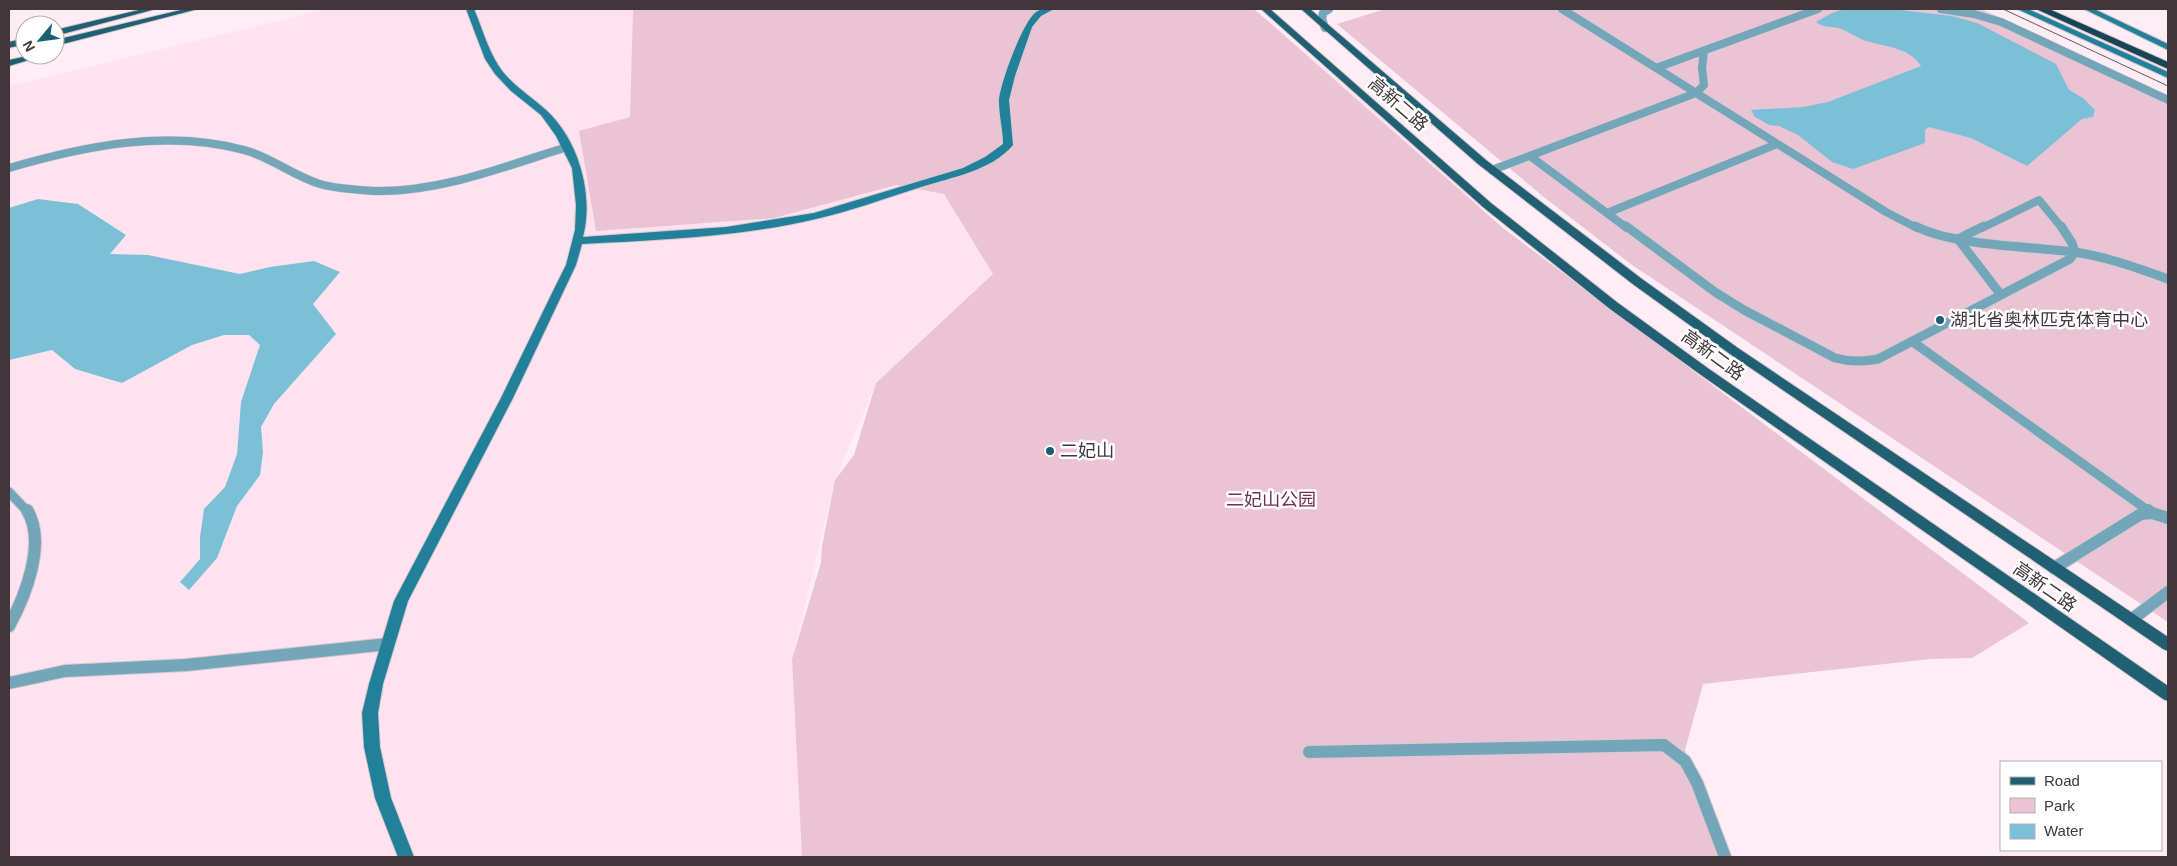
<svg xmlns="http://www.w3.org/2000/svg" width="2177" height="866" viewBox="0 0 2177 866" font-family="Arial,'Noto Sans SC',sans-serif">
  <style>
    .built { fill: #ffe2ef }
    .green { fill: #eac3d5 }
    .water { fill: #7cc0d7 }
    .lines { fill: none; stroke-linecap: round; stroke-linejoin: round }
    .street-far2-casing { stroke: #d8c9d0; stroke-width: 9 }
    .street-far1-casing { stroke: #d8c9d0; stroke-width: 11 }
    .street-casing { stroke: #d8c9d0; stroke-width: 14 }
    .secondary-casing { stroke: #d8c9d0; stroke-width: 2 }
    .primary-casing { stroke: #d8c9d0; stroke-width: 2 }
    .highway-casing { stroke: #d8c9d0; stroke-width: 2 }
    .street-far2 { stroke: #72a6b8; stroke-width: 8 }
    .street-far1 { stroke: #72a6b8; stroke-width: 9 }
    .street { stroke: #72a6b8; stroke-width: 12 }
    .secondary { fill: #22809a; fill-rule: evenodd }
    .primary { fill: #216073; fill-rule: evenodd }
    .highway { fill: #184554; fill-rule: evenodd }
    .tram { stroke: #655a5e; stroke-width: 1 }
    .poi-dot { fill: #1c5f72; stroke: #fff; stroke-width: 2 }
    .labels { text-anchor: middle; stroke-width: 5; stroke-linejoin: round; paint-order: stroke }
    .street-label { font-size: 18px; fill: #41373b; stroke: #fff }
    .poi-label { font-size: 18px; fill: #41373b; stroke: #fff; text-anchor: start }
    .park-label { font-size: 18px; fill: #722f54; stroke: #fff }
  </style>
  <rect width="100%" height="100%" fill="#feedf5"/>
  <!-- built -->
  <path class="built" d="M328 9H1254L1487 205 1466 213 1077 270 876 383 835 480 792 659 802 857H9V86Z"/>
  <!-- green -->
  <path class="green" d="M633 9H1254L1503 228 2029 623 1972 658 1930 659 1703 684 1685 750 1731 857H802L792 659 821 563 822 546 835 480 854 455 876 383 993 274 944 194 896 185 774 218 596 231 579 131 630 117Z
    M1385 9H1981L2168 95V622L1632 265 1545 198 1337 24Z"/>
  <!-- water -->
  <path class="water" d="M1844 9H1892L1952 16 1977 23 2056 64 2069 90 2083 98 2095 110 2093 117 2082 119 2027 166 1971 138 1929 127 1925 130V143L1853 169 1832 162 1798 135 1779 126 1769 125 1755 117 1751 110 1803 107 1828 102 1921 66C1909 47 1886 47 1866 41 1856 37 1848 31 1838 28 1829 26 1824 28 1816 22L1832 13Z
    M38 199 78 204 126 235 110 254 148 255 240 274 270 267 314 261 340 272 313 304 336 334 274 404 261 427 263 452 260 475 237 506 217 558 189 590 180 582 200 559V537L204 509 225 487 237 454 241 402 260 345 249 335H224L192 345 122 383 75 369 52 350 9 360V208Z"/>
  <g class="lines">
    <!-- street-far2 casing -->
    <g class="street-far2-casing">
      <path id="street-far2" d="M1562 9 1886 212 1917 228
        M1941 9 1974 14 2001 22 2168 100
        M1325 28 1322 19 1323 13 1329 9
        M1656 68 1818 9
        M1530 156 1627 228
        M9 168C84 146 167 129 244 150 271 157 293 176 320 184 337 189 358 190 376 191 441 192 506 166 567 147
        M1492 170 1696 93 1704 85 1702 68 1704 51
        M1607 213 1777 144
        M1982 228 2039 200 2062 228"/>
    </g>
    <!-- street-far1 casing -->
    <g class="street-far1-casing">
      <path id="street-far1" d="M1626 226 1715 292 1744 310 1835 358C1850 362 1863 362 1878 359L2001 295
        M1915 226C1954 246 2027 246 2073 252 2105 256 2137 268 2168 279
        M1984 226 1958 239 2001 295
        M2001 295 2070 259 2075 252 2072 243 2061 226
        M1913 342 2150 512
        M9 492 28 512"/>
    </g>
    <!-- street casing -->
    <g class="street-casing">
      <path id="street" d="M2148 510 2152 513
        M2054 568 2141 514 2152 513 2168 518
        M2131 620 2168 592
        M9 626C25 597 47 542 27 510
        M9 683 65 671 186 665 388 644
        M1309 752 1664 745 1685 761 1697 783 1725 857"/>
    </g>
    <!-- secondary casing -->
    <g class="secondary-casing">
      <path id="secondary" d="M466 9H474C483 30 489 54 503 72 515 87 532 97 546 110 579 140 594 195 583 237L726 227 814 213 963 168 985 157 1003 144C1003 130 999 116 999 101 999 86 1023 21 1036 12 1041 8 1048 9 1054 9L1041 16 1032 27 1015 76 1009 100 1013 145C991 171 952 177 921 187 886 198 851 211 816 219 739 237 660 240 582 244L576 265 513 398 408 601 383 684 378 713 380 747 391 798 414 857H398L375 798 364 747 362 713 369 684 394 601 501 398 555 287 566 265 575 230 576 205 572 168 556 136 541 115 511 91 495 74 485 59Z
        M2017 9H2028L2168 72V78Z
        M2084 9H2094L2168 44V50Z"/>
    </g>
    <!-- primary casing -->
    <g class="primary-casing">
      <path id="primary" d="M143 9H156L55 36V30Z
        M185 9H198L55 46V40Z
        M1261 9H1270L1491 203 1618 303 1709 369 2168 686V701L2163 699 1701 375 1610 309 1483 207Z
        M1301 9H1310L1486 160 1642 279 1738 348 2168 637V651L2163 649 1730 354 1634 285 1478 164Z
        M25 38V44L9 48V42Z
        M32 55 39 57 9 66V60Z"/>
    </g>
    <!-- highway casing -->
    <g class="highway-casing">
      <path id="highway" d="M2036 9H2049L2168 62V69Z"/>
    </g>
    <!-- street-far2 -->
    <use href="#street-far2" class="street-far2"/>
    <!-- street-far1 -->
    <use href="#street-far1" class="street-far1"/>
    <!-- street -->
    <use href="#street" class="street"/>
    <!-- secondary -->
    <use href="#secondary" class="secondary"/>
    <!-- primary -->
    <use href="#primary" class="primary"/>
    <!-- highway -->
    <use href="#highway" class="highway"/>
    <!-- tram -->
    <path class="tram" d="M2003 9 2168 86"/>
  </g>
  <!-- markers -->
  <g class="poi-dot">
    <circle cx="1940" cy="320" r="5"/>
    <circle cx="1050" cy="451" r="5"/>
  </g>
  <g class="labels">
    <!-- street labels -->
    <g class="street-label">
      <text transform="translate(1398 104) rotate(41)" y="6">高新二路</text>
      <text transform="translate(1713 355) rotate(36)" y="6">高新二路</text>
      <text transform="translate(2045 587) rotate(35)" y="6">高新二路</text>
    </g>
    <!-- poi labels -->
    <g class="poi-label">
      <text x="1950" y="326">湖北省奥林匹克体育中心</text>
      <text x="1060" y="457">二妃山</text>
    </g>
    <!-- park labels -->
    <g class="park-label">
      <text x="1271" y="506">二妃山公园</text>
    </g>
  </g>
  <!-- border -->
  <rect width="2177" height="866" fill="none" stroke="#41373b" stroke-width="20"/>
  <!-- legend -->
  <rect x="2000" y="761" width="162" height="90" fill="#ffffff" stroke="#b3afb1"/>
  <rect x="2010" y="777" width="25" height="8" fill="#216073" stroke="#b3afb1"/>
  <text x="2044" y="786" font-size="15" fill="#41373b">Road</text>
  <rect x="2010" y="798" width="25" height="15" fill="#eac3d5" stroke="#b3afb1"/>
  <text x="2044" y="811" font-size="15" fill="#41373b">Park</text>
  <rect x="2010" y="824" width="25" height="15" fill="#7cc0d7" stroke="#b3afb1"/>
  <text x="2044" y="836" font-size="15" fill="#41373b">Water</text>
  <!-- north arrow -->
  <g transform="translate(40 40) rotate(241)"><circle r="24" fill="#ffffff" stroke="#b3afb1"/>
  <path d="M0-4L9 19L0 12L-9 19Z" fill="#1c5f72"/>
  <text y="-8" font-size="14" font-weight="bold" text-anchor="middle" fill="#41373b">N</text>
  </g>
</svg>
